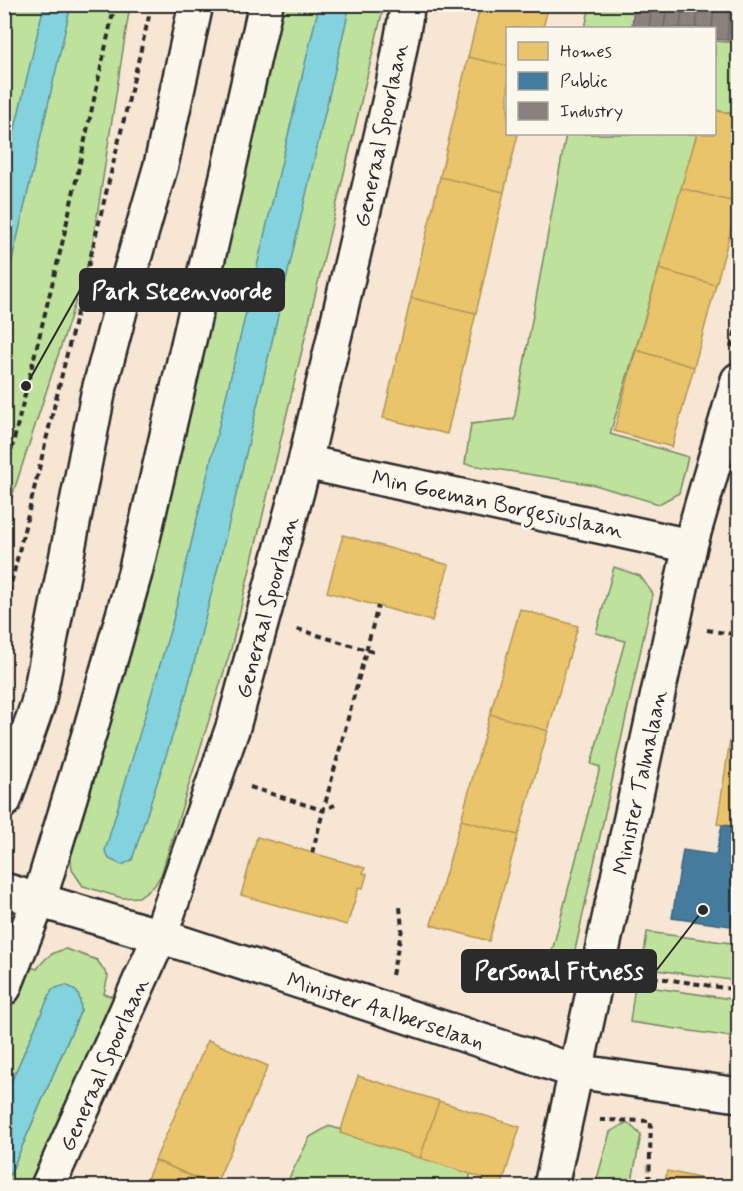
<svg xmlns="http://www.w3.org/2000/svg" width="743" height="1191" viewBox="0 0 743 1191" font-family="Mynerve,sans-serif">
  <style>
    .green { fill: #bee19b; stroke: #748663; stroke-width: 1.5 }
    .water { fill: #83d3de; stroke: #609096; stroke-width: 1.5 }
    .homes { fill: #e9c46a; stroke: #b09657; stroke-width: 1.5 }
    .public { fill: #457b9d; stroke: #3d637b; stroke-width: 1.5 }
    .industry { fill: #8a817c; stroke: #6e6764; stroke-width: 1.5 }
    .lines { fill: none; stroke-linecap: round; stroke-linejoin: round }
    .minor-casing { stroke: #2b2b2b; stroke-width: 38 }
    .tertiary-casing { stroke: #2b2b2b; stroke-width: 38 }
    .path { stroke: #2b2b2b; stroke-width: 4; stroke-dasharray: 6 4.5; stroke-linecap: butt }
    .minor { stroke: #fbf7ec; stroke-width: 33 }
    .tertiary { stroke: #fbf7ec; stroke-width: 33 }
    .labels { text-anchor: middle; stroke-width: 6; stroke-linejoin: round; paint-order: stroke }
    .street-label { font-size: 22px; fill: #2b2b2b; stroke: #fbf7ec }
    .leader { fill: none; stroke: #2b2b2b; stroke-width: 2 }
    .callout-dot { fill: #2b2b2b; stroke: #fbf7ec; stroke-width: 2 }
    .callout { fill: #2b2b2b; stroke: #2b2b2b; stroke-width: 2 }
    .callout-label { font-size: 24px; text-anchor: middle; font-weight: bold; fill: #fff }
  </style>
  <rect width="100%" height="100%" fill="#f6e6d3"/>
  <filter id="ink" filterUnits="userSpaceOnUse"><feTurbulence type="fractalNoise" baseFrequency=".0167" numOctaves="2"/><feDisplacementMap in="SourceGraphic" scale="12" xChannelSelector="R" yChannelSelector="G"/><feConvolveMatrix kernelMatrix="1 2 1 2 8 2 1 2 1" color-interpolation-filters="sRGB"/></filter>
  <g filter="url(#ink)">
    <!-- green -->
    <path class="green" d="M5 5H130L91 254 5 518Z
      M283 5H384L231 649 161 875 155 885 139 897 122 898 83 886 72 870 69 836 228 236Z
      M590 5H636L634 28H585Z
      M715 41 738 43V115L715 110Z
      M566 134H697L644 321 610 434 688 457 679 493 659 504 595 485 465 464 471 424 514 419Z
      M614 567 640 576 653 594 572 964 550 959 600 767 591 764 625 641 596 633Z
      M647 932 738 944V981L642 968Z
      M66 949 97 960 108 976 104 994 117 998 36 1186H5L81 1010 52 990 5 1096V1010L23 965 37 969C46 957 52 952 66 949Z
      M635 985 738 1000V1038L630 1022Z
      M627 1122 641 1135 631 1186H595L610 1132Z
      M329 1126 471 1171 468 1186H285L310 1137Z"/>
    <!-- water -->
    <path class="water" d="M44 5H71L5 291V171Z
      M319 5H350L241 475 187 691 132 860 122 865 109 859 105 851 172 624Z
      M66 985C80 992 80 995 81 1010L5 1186V1096L52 989Z"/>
    <!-- homes -->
    <path class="homes" d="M481 4H549L543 28H508V66L468 57Z
      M468 57 508 66V134H518L504 192 440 177Z
      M714 110 738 116V203L681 188 697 134H714Z
      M440 177 504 192 476 313 411 298Z
      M681 188 738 203 716 285 659 269Z
      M659 269 716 285 694 367 636 350Z
      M411 298 476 313 447 434 383 418Z
      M636 350 694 367 672 447 614 431Z
      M343 535 449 565 432 621 327 592Z
      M520 609 578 626 548 731 490 714Z
      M738 676V741L730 740Z
      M490 714 548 731 518 835 461 820Z
      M730 740 738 741V827L717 824Z
      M461 820 518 835 489 941 431 925Z
      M257 837 365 868 363 873 367 874 363 888 359 887 347 925 241 895Z
      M208 1040 268 1066 215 1186 155 1160Z
      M358 1076 439 1101 420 1158 340 1133Z
      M439 1101 520 1127 502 1184 499 1183 498 1186H481L483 1178 420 1158Z
      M155 1160 214 1186H144Z
      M667 1171 726 1184 725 1186H664Z"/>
    <!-- public -->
    <path class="public" d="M722 825 738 827V927L672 918 683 850 716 855Z"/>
    <!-- industry -->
    <path class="industry" d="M634 4H652L649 28H632Z
      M652 4H667L664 28H649Z
      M667 4H683L680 28H664Z
      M683 4H698L696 28H680Z
      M698 4H714L712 28H696Z
      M714 4H730L727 40 714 39V28H712Z
      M730 4 738 5V42L727 40Z"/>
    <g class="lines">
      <!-- minor casing -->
      <g class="minor-casing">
        <path id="minor" d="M305 462 690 546
          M4 890 160 936 575 1071 738 1095
          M48 1186 160 936 233 727 305 462 393 85 408 4
          M551 1186 690 546 738 380"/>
      </g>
      <!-- tertiary casing -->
      <g class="tertiary-casing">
        <path id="tertiary" d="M4 801 38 704 98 394 131 269 161 165 196 4
          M4 988 39 900 90 731 135 573 225 185 266 4"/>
      </g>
      <!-- path -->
      <path class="path" d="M4 14 9 4
        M731 347 738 322
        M4 480 62 244 115 4
        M4 613 152 4
        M297 629 377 653
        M707 630 738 635
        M250 787 322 810 335 805
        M312 853 378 606
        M632 974 738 990
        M392 975 402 929 400 907
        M600 1120 651 1121 649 1186"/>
      <!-- minor -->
      <use href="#minor" class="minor"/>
      <!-- tertiary -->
      <use href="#tertiary" class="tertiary"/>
    </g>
  </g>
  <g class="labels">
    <!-- street labels -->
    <g class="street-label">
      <text transform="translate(380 135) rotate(-78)" y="8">Generaal Spoorlaan</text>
      <text transform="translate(498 503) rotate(12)" y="8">Min Goeman Borgesiuslaan</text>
      <text transform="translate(266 607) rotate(-75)" y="8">Generaal Spoorlaan</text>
      <text transform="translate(639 782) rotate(-78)" y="8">Minister Talmalaan</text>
      <text transform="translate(386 1010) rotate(18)" y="8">Minister Aalberselaan</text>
      <text transform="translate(103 1064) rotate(-66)" y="8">Generaal Spoorlaan</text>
    </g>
  </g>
  <!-- callouts -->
  <path class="leader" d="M26 386L80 290M703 910L656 971"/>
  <g class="callout-dot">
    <circle cx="26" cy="386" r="6"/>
    <circle cx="703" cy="910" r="6"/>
  </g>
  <g class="callout">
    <rect x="80" y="269" width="204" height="42" rx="6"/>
    <rect x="462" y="950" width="194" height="42" rx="6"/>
  </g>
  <g class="callout-label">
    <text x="182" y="299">Park Steenvoorde</text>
    <text x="559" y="979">Personal Fitness</text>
  </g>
  <!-- margin -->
  <rect width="743" height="1191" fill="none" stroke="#fbf7ec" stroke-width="24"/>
  <rect x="12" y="12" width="719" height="1167" fill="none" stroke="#2b2b2b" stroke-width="2" filter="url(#ink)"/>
  <!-- legend -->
  <rect x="506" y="27" width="210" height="108" fill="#fbf7ec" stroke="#a8a59f" stroke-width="1.5"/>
  <rect x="518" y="42" width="30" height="18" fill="#e9c46a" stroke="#a8a59f" stroke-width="1.5"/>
  <text x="560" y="57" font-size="18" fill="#2b2b2b">Homes</text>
  <rect x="518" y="72" width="30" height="18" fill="#457b9d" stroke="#a8a59f" stroke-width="1.5"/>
  <text x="560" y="87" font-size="18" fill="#2b2b2b">Public</text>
  <rect x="518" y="102" width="30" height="18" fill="#8a817c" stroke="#a8a59f" stroke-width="1.5"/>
  <text x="560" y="117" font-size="18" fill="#2b2b2b">Industry</text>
</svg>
